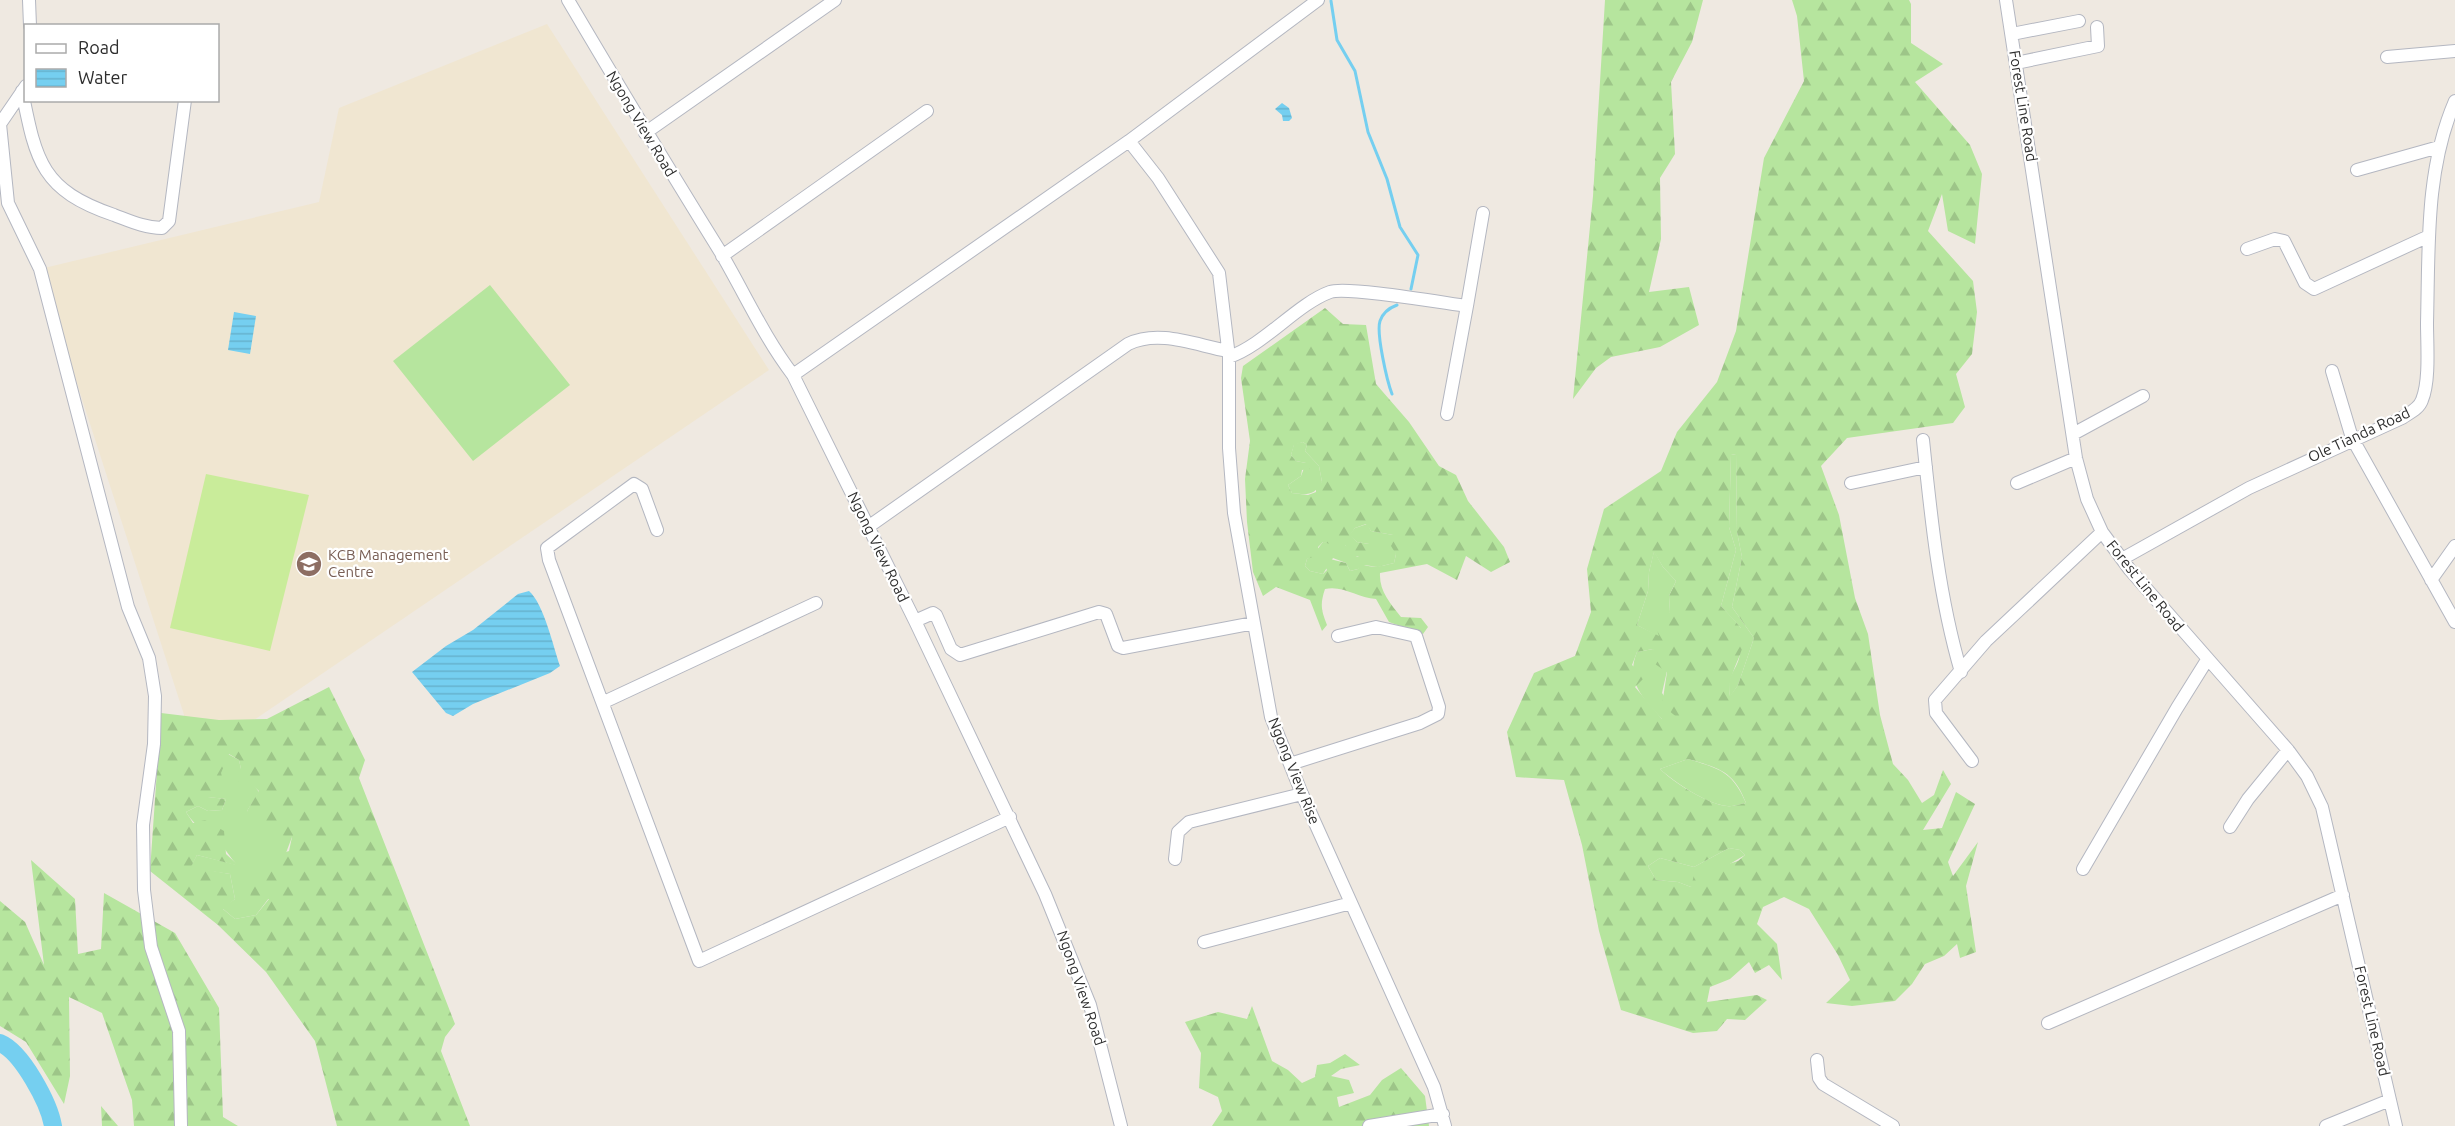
<svg xmlns="http://www.w3.org/2000/svg" width="2455" height="1126" viewBox="0 0 2455 1126" font-family="Ubuntu,sans-serif">
  <style>
    .education { fill: #f0e6d1 }
    .grass { fill: #b6e59e }
    .forest { fill: url(#forest-firs); fill-rule: evenodd }
    .pitch { fill: #c9ec9a }
    .water { fill: url(#water-rules) }
    .lines { fill: none; stroke-linecap: round; stroke-linejoin: round }
    .stream { stroke: #75cff0; stroke-width: 3 }
    .river { stroke: #75cff0; stroke-width: 18 }
    .street-casing { stroke: #b4b7c1; stroke-width: 14 }
    .street { stroke: #fff; stroke-width: 12 }
    .labels { text-anchor: middle; stroke-width: 4.5; stroke-linejoin: round; paint-order: stroke }
    .street-label { font-size: 15px; fill: #2e2e2e; stroke: #fff }
    .education-label { font-size: 15px; fill: #785e54; stroke: #fff; text-anchor: start }
  </style>
  <defs>
    <pattern id="forest-firs" width="22" height="20" patternUnits="userSpaceOnUse" patternTransform="scale(1.5)"><rect width="22" height="20" fill="#b6e59e"/><path d="M5 1l3.5 6h-7zM16 11l3.5 6h-7z" fill="#9dc588"/></pattern>
    <pattern id="water-rules" width="6" height="5" patternUnits="userSpaceOnUse" patternTransform="scale(1.5)"><rect width="6" height="5" fill="#75cff0"/><path d="M0 2.5h6" fill="none" stroke="#66b2ce"/></pattern>
  </defs>
  <rect width="100%" height="100%" fill="#efe9e1"/>
  <!-- education -->
  <path class="education" d="M547 24 769 370 198 758 40 269 319 202 339 108Z"/>
  <!-- grass -->
  <path class="grass" d="M490 285 570 385 473 461 393 361Z
    M1303 442 1307 445 1305 451 1319 466 1322 482C1314 496 1307 495 1292 493L1288 485 1301 476 1306 463 1296 461 1291 455 1294 444Z
    M1736 454 1737 532 1742 557 1732 607 1754 638 1738 685 1730 697C1726 673 1737 672 1740 654 1742 646 1741 636 1741 628L1721 606 1736 550 1729 527 1731 455Z
    M1367 524 1371 531 1393 535 1396 554 1394 563 1378 567 1364 565V560L1358 569 1350 571 1346 563 1333 558 1323 574 1310 571 1305 566 1307 559 1313 555 1323 542 1344 544 1357 557 1363 554 1369 544 1357 542 1349 535 1355 528Z
    M1654 551 1663 567 1676 581 1669 596 1670 612 1659 637 1637 625 1648 591 1649 572Z
    M1653 649 1667 671 1662 693 1680 719H1662C1643 698 1625 681 1637 652Z
    M228 754 239 760 241 769 259 792 247 811 292 837 269 898 256 915 235 919 222 908 235 899 230 874 190 868 197 855 237 865C231 859 228 852 222 846 211 833 195 828 186 812L198 806 208 811 222 810 226 799 207 797Z
    M1688 759C1720 769 1732 771 1746 803 1740 804 1733 807 1727 806 1708 805 1673 781 1660 769Z
    M1729 848 1740 850 1745 855 1691 887 1678 882 1656 880 1648 866 1660 858 1694 867Z"/>
  <!-- forest -->
  <path class="forest" d="M1605 0H1703L1692 42 1671 82 1675 154 1660 178 1661 239 1649 292 1689 287 1699 325 1660 347 1611 357 1596 368 1573 399 1593 196Z
    M1792 0H1909L1911 4V43L1943 64 1915 82 1970 145 1982 174 1975 244 1948 231 1942 194 1928 231 1973 281 1977 312 1972 354 1956 374 1965 407 1953 423 1847 438 1821 466 1839 515 1855 598 1868 634 1880 715 1893 764 1908 780 1922 803 1934 795 1943 770 1951 784 1923 830 1942 828 1956 792 1975 804 1948 862 1953 876 1978 842 1966 886 1976 952 1960 958 1957 944 1944 956 1925 964 1912 984 1895 1001 1852 1006 1826 1003 1850 980 1838 955 1809 909 1784 897 1763 907 1757 924 1777 944 1782 980 1769 965 1755 973 1749 962 1730 979 1710 987 1707 1002 1757 995 1767 1000 1745 1020 1727 1019 1717 1031 1693 1033 1621 1010 1599 931 1582 845 1564 780 1516 777 1507 732 1534 673 1575 656 1591 612 1587 569 1604 509 1661 471 1677 432 1717 382 1736 331 1764 158 1804 81 1797 16ZM1736 454 1737 532 1742 557 1732 607 1754 638 1738 685 1730 696C1725 672 1753 645 1741 628 1736 622 1727 612 1721 606L1736 550 1729 527 1731 455ZM1654 552 1663 567 1676 581 1669 596 1670 612 1654 621 1659 636 1637 625 1648 591 1649 572ZM1653 649 1655 664 1667 672 1662 705 1679 719H1662L1635 687 1645 677 1632 665 1637 652ZM1688 759C1719 768 1734 771 1746 803 1740 804 1733 807 1727 806 1709 805 1673 782 1660 769ZM1729 848 1740 850 1745 855 1738 861 1694 875 1691 887 1678 882 1656 880 1648 866 1660 858 1694 867Z
    M1325 308 1343 324 1366 325 1376 384 1409 422 1439 466 1456 475 1468 501 1504 547 1510 562 1491 572 1466 556 1457 580 1427 564 1380 573C1379 591 1390 603 1401 617L1421 618 1428 627 1423 634 1389 622 1376 599C1358 598 1343 585 1325 589 1320 604 1321 610 1327 625L1322 631 1310 600 1276 587 1263 596 1253 572 1247 522 1245 479 1250 441 1241 378 1243 366ZM1303 442 1307 445 1305 451 1319 466 1322 482 1316 485V492L1308 495 1292 493 1288 485 1301 476 1302 470 1310 469 1306 463 1296 461 1291 455 1294 445ZM1366 524 1371 531 1393 535 1391 546 1396 554 1394 563C1383 566 1375 568 1364 565V559L1360 561 1358 569 1350 571 1346 563 1326 558 1322 561 1327 570 1323 574 1310 571 1305 566 1307 559 1319 555 1318 547 1323 542 1344 548 1345 545 1352 557 1373 555 1369 544 1357 542 1350 535 1355 528Z
    M329 687 365 760 359 778 455 1024 445 1037 441 1051 470 1126H337L315 1041 266 972 218 925 150 871 161 713 219 720 267 719ZM229 754 239 760 241 769 233 780 251 784 259 791 247 811C255 830 273 834 292 837L289 851 271 857 269 872 252 879 250 899H269L256 915 235 919 223 909 235 899 230 874 191 867 197 855 239 866 226 854 224 831 205 820 193 823 186 812 198 806 208 811 222 810 226 799 208 797 225 787 221 773Z
    M31 860 75 899 78 954 101 949 104 893 175 933 219 1008 223 1117 238 1126H134L132 1100 102 1013 69 997 70 1076 64 1104 26 1042 0 1026V901L25 922 44 965Z
    M1252 1006 1272 1061 1288 1070 1302 1083 1315 1077 1317 1065 1330 1063 1345 1054 1360 1065 1341 1069 1331 1076 1349 1080 1354 1093 1337 1097 1339 1107 1370 1095 1382 1080 1401 1068 1425 1096 1429 1126H1212L1222 1111 1218 1097 1199 1088 1201 1053 1185 1022 1218 1012 1247 1019Z
    M101 1106 118 1126H102Z"/>
  <!-- pitch -->
  <path class="pitch" d="M206 474 309 495 270 651 170 628Z"/>
  <!-- water -->
  <path class="water" d="M1282 103 1289 108 1292 118 1289 121H1283L1282 115 1275 109Z
    M234 312 256 316 250 354 228 350Z
    M529 591C544 604 553 646 560 666L550 673 473 704 453 716 446 713 412 672 446 646 473 630 518 594Z"/>
  <g class="lines">
    <!-- stream -->
    <path class="stream" d="M1331 1 1337 40 1355 71 1368 132 1387 179 1400 227 1418 255 1411 289
      M1392 394C1387 381 1376 333 1380 321 1383 312 1389 308 1397 305"/>
    <!-- river -->
    <path class="river" d="M0 1043C22 1052 49 1103 53 1126"/>
    <!-- street casing -->
    <g class="street-casing">
      <path id="street" d="M29 0 30 26
        M568 0C618 85 669 169 721 253 745 294 764 337 793 375L915 621 1045 894 1090 1005 1121 1126
        M2006 0 2076 458 2087 499 2102 532 2130 570 2288 750 2307 776 2322 807 2396 1126
        M2012 34 2079 21
        M2387 57 2455 51
        M2016 63 2098 46 2097 27
        M26 86 0 124 8 203 40 269 128 607 149 658 155 696 154 744 143 825 144 890 151 947 179 1031 181 1126
        M22 91C36 161 41 190 114 215 130 221 145 228 162 228L169 221 185 100
        M645 133 835 0
        M1129 141 1318 0
        M2357 170 2439 147
        M2247 249 2275 239 2284 241 2305 283 2314 289 2429 236
        M722 256 927 111
        M1467 306 1483 213
        M1229 357C1264 345 1297 304 1330 292 1346 286 1444 303 1467 306L1447 414
        M2332 371 2352 438 2455 622
        M793 375 1129 141 1158 178 1219 273 1229 357V448L1234 513 1271 717 1302 794 1434 1087 1445 1126
        M2073 434 2143 396
        M1923 440C1931 518 1939 597 1961 672
        M1851 483 1926 467
        M2017 483 2076 458
        M868 527 1128 344C1159 329 1195 345 1228 351
        M657 530 642 489 634 484 547 548 549 560 699 961 1010 817
        M2122 559 2249 488 2402 418C2409 413 2419 409 2422 400 2430 381 2427 344 2427 323 2429 249 2425 170 2455 101
        M2431 580 2455 546
        M915 621 933 613 936 615 951 649 960 655 1099 612 1106 614 1118 646 1123 648 1254 623
        M604 702 816 603
        M1972 761 1936 713 1935 700 1986 641 2102 532
        M1290 764 1420 723 1438 714 1439 707 1416 636 1376 627 1338 636
        M2230 827 2248 799 2288 750
        M1175 859 1178 832 1189 822 1302 794
        M2083 869 2177 708 2207 660
        M1204 942 1351 903
        M2048 1023 2343 895
        M1817 1060 1819 1078 1823 1084 1893 1126
        M1369 1126 1443 1114
        M2326 1126 2390 1100"/>
    </g>
    <!-- street -->
    <use href="#street" class="street"/>
  </g>
  <!-- icons -->
  <defs>
    <g id="university-disc" transform="scale(1.35)"><circle r="9.5" fill="#8d6e63" stroke="#fff"/><path d="M0-5L7-2L0 1L-7-2ZM-4 1L0 2.5L4 1V4Q0 6-4 4Z" fill="#fff"/></g>
  </defs>
  <g fill-rule="evenodd">
    <use href="#university-disc" x="309" y="564"/>
  </g>
  <g class="labels">
    <!-- street labels -->
    <g class="street-label">
      <text transform="translate(2023 106) rotate(81)" y="5">Forest Line Road</text>
      <text transform="translate(641 124) rotate(59)" y="5">Ngong View Road</text>
      <text transform="translate(2359 435) rotate(-25)" y="5">Ole Tianda Road</text>
      <text transform="translate(878 547) rotate(64)" y="5">Ngong View Road</text>
      <text transform="translate(2145 586) rotate(51)" y="5">Forest Line Road</text>
      <text transform="translate(1294 771) rotate(68)" y="5">Ngong View Rise</text>
      <text transform="translate(1081 988) rotate(71)" y="5">Ngong View Road</text>
      <text transform="translate(2372 1021) rotate(77)" y="5">Forest Line Road</text>
    </g>
    <!-- education labels -->
    <g class="education-label">
      <text x="328" y="560">KCB Management<tspan x="328" dy="17">Centre</tspan></text>
    </g>
  </g>
  <!-- legend -->
  <rect x="24" y="24" width="195" height="78" fill="#ffffff" stroke="#ababab" stroke-width="1.5"/>
  <rect x="36" y="44" width="30" height="9" fill="#ffffff" stroke="#ababab" stroke-width="1.5"/>
  <text x="78" y="54" font-size="18" fill="#2e2e2e">Road</text>
  <rect x="36" y="69" width="30" height="18" fill="url(#water-rules)" stroke="#ababab" stroke-width="1.5"/>
  <text x="78" y="84" font-size="18" fill="#2e2e2e">Water</text>
</svg>
